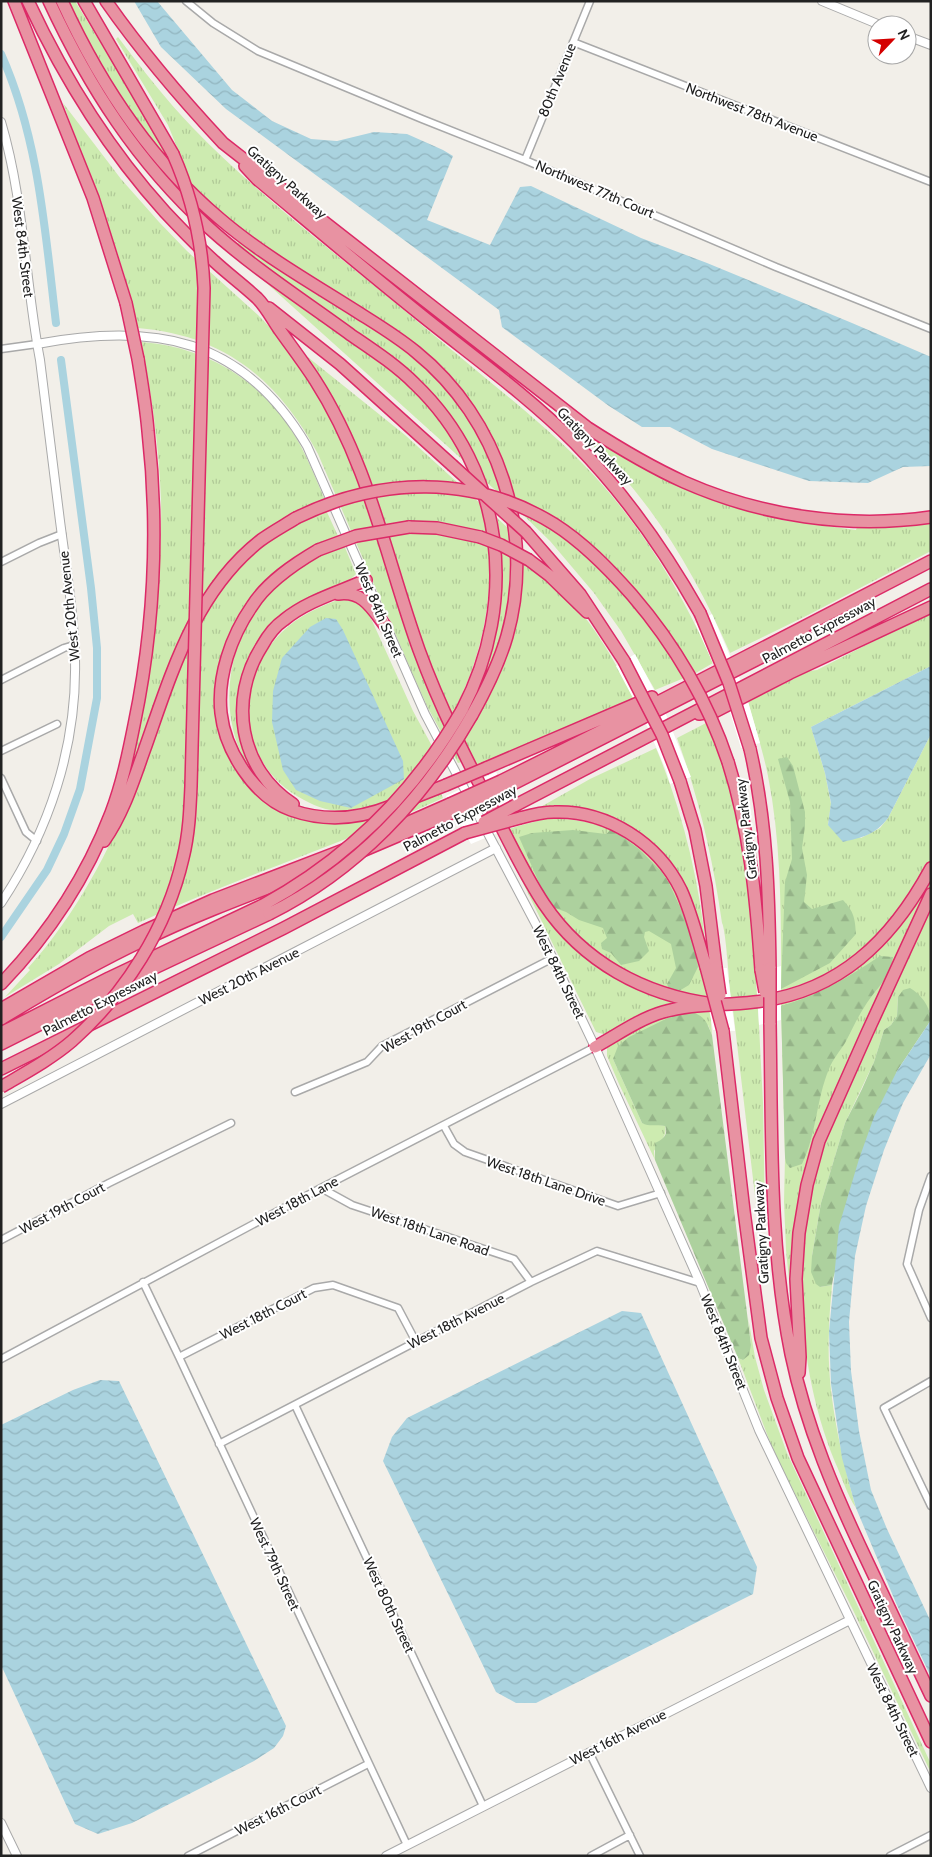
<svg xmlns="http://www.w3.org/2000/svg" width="932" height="1857" viewBox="0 0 932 1857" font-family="Cabin,sans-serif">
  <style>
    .grass { fill: url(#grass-tufts) }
    .forest { fill: url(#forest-firs) }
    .water { fill: url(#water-waves) }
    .pier { fill: #fff }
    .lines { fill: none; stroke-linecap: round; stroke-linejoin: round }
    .canal { stroke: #aad3df; stroke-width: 8 }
    .minor-casing { stroke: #a9a9a9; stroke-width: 9 }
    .tertiary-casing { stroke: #a9a9a9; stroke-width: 10 }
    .motorway-casing { stroke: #dc2a67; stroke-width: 14 }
    .minor { stroke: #fff; stroke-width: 6 }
    .tertiary { stroke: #fff; stroke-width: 8 }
    .motorway { stroke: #e892a2; stroke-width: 11 }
    .motorway-bridge-casing { stroke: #dc2a67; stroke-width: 14; stroke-linecap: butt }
    .motorway-bridge { stroke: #e892a2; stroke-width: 11 }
    .labels { text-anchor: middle; stroke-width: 4; stroke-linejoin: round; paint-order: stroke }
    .street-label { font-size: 14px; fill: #222; stroke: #fff }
  </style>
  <defs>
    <pattern id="grass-tufts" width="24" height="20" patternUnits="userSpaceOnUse" patternTransform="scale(1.25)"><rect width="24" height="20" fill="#cdebb0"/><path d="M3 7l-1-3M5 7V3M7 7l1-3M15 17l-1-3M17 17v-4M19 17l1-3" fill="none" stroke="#b0c997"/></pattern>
    <pattern id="forest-firs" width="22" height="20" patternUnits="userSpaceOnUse" patternTransform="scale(1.25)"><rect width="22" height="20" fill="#add19e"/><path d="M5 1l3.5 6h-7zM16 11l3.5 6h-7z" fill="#95b388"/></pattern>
    <pattern id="water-waves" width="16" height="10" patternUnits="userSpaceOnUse" patternTransform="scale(1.25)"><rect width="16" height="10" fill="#aad3df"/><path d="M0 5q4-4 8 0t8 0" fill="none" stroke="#92b5bf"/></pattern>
  </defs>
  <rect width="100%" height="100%" fill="#f2efe9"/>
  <!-- grass -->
  <path class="grass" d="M67 1H75L162 144 172 165 118 96Z
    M118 37C142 69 166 100 193 128 251 188 317 239 382 292 408 313 433 335 459 356 502 392 546 426 585 466 639 522 682 591 713 663L694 674 655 690 621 631 594 593 550 541 520 512 507 477 451 379 253 242 195 192 168 125 116 39Z
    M63 103 121 179 159 222 187 251 258 315 285 343 341 427 440 713 462 762 458 763 428 708 413 675 318 454C278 379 223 335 138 328 121 250 90 177 63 103Z
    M239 242C273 266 309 288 344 311 387 337 428 363 458 404 479 431 491 463 504 495L500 494 486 482 463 434 450 415 421 381 390 355 244 252 236 245Z
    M263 278 395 372 426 401 453 437 466 463 262 279Z
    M141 342C203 346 259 379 292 431 306 453 315 477 325 500L318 503 214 582 137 758 133 756C145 710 152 661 155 614 159 576 162 538 161 500 159 447 152 394 141 342Z
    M299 350 405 435 459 484 423 481 373 486C355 436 329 393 299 350Z
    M509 372 579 424 739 507 782 520 856 530 857 527 891 526 931 521V551L808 615 730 653C701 587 665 522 616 469 583 434 546 403 509 372Z
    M428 491 473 497 483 506 490 535 385 525 376 495Z
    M326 510 338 536 316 546 247 608 218 705 243 776 321 822 336 824 377 819 441 793 443 798C343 844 238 877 138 923L133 914 109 926 59 964 5 997 30 970 28 968C76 915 109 851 136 786 170 705 187 610 258 550 278 533 302 521 326 510Z
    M497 518 510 530C516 580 506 627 488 673L486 671C502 621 507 570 497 518Z
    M424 533C447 535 469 539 490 547 491 611 481 660 451 717L421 643 388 535Z
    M344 545 356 574 348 582 306 601 249 663 244 747 250 766 248 767C215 710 227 636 273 590 293 570 318 555 344 545Z
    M523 562C533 570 544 577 554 585 589 614 614 659 634 699L475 767 462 742 511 641 519 608Z
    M344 598 359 602 369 614 413 711 432 746C422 761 398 795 384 805 379 809 366 809 359 811 340 814 320 809 304 800 239 767 231 683 281 633 298 616 322 605 344 598Z
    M931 612V666L811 727 825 773 831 804 828 825 861 838 880 828 888 818 931 734V861L918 885 882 934 843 965 817 979 781 991C781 920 782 847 768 776 763 751 755 727 748 702L809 671 817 670Z
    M708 722 728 774 749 862 757 996 731 998C729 984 726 930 722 923 713 859 699 798 677 738Z
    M656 748C683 812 699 880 706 948L704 949 693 911 632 830 537 809 590 779Z
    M545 819C593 817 640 833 667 876 689 910 699 959 708 998L670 992 628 975 581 942 544 899 507 829Z
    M498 832 545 915 565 937 672 998 674 1005 612 1033 603 1034 596 1032Z
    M931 876V888L827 1115 816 1145 794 1299H791L786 1250 784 1202 785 1157 781 1004C852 986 899 941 931 876Z
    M931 904V1013L923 1001 898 997 897 1016 891 1025 884 1030 874 1062 845 1123 821 1203 812 1256 820 1287 832 1285C831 1300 829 1315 829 1331 826 1390 840 1451 856 1508 847 1495 842 1477 835 1462 807 1394 797 1315 803 1241 806 1208 814 1176 823 1144Z
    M758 1007 763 1103 765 1221H758L733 1010Z
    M710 1008 712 1035 708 1025 613 1059 642 1123C650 1125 657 1124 665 1126 668 1136 659 1142 654 1151L655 1160 619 1084 607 1056V1048L618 1037 668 1013Z
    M748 1317 755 1357 764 1390 787 1453 931 1764V1773L852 1608 782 1468 770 1442 738 1358 743 1360 751 1345Z"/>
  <!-- forest -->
  <path class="forest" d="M787 757 793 766 805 812V826L802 848 807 875 804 902 812 909 843 900C854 912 855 918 856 934L830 963 781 989 785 882 792 859 790 802 778 759Z
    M612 829 639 849 661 871 669 883 686 920 697 959 698 967 689 985 679 991 670 992 667 984 676 968 671 944 649 931 645 932 644 937 649 951 639 961 621 965 611 953 602 949 601 943 607 938 603 928 579 920 566 912 555 908 544 894 519 837 532 833 573 830 606 834Z
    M880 956 893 957C890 979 876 988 865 1006 857 1018 852 1030 845 1043 840 1051 833 1059 829 1069 816 1100 817 1133 802 1164L790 1168 786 1163 785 1157 781 1006C817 996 849 977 880 956Z
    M910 988C921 994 931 1008 931 1020L897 1071 833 1279 832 1285 820 1287 816 1284 811 1272 812 1256 821 1203 845 1123 862 1089 874 1062 884 1030 891 1025 897 1016 898 997 903 990Z
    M692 1012C705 1016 707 1023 712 1035L751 1345 749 1355 743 1360 738 1358 655 1160V1143C662 1140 669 1135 665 1126 656 1124 649 1127 642 1123L613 1059 618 1046 629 1037 676 1014Z"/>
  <!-- water -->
  <path class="water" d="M134 1H157L232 90 272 121 311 139 337 141 374 132 407 134 443 150 453 156 427 220 490 245 520 187 531 186 641 238 707 263 852 323 931 357V466L903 467 868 483 809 481 712 449 670 427H642L609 406 502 327 499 310 226 109 161 47Z
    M326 618 336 619 343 630 403 761 404 779 351 808 320 801 296 790 283 770 272 722 273 691 282 658 310 627Z
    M931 666V734L888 818C875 835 863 837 843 842L828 825 831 803 825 773 811 727Z
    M931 1020V1054L903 1103 884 1150 866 1206 855 1256 849 1322 851 1371 859 1431 871 1490 887 1529 931 1622V1677L896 1603 856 1508 842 1458 831 1384 829 1332 839 1226 859 1159 874 1117 897 1071Z
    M622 1311 641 1313 757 1567 753 1594 536 1703H516L496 1692 383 1461 392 1437 407 1418Z
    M100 1380 119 1381 286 1726 283 1736 274 1748 254 1761 132 1823 98 1834 75 1824 1 1665V1425L73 1390Z"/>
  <!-- pier -->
  <path class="pier" d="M712 614 745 691 760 743 741 748 719 677 695 623Z
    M635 654 663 707 691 777 670 784 666 770 643 717 616 666Z
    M496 772 523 824 497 833 471 844 446 796Z
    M781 966V1020L759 1025 756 973Z
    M701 967 727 968 735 1031 713 1030Z"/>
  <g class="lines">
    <!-- canal -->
    <path class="canal" d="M1 54C39 139 45 231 56 323
      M1 937 47 870 64 834 80 789 97 698V648L91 588 61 360"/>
    <!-- minor casing -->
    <g class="minor-casing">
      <path id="minor" d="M186 1 213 23 258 51 422 119 525 160 776 267 931 329
        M573 42 931 182
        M525 160 590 1
        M1 349 37 344
        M1 562 39 543 62 534
        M1 680 64 648 74 645
        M1 751 57 724
        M1 778 26 832 37 841
        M295 1092 367 1062 382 1046 553 958
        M444 1126 454 1144 465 1152 618 1206 661 1193
        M931 1176 919 1210 907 1264 931 1318
        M321 1188 352 1205 514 1259 531 1282
        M1 1240 109 1183 231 1123
        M143 1282 179 1357 407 1845
        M179 1357 314 1288 333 1285 398 1308 416 1342
        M1 1359 321 1188 595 1047
        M931 1381 884 1408 931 1506
        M295 1405 483 1806
        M219 1444 531 1282 597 1251 700 1283
        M589 1752 640 1856
        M188 1856 368 1764
        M591 1856 630 1835
        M890 1856 931 1835"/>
    </g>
    <!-- tertiary casing -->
    <g class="tertiary-casing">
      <path id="tertiary" d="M822 1 880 25
        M907 36 931 45
        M1 122C24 199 25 281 40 360 47 414 53 468 60 521 66 567 74 614 75 660 77 747 49 831 1 903
        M37 344C154 322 243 337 307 446L425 714 542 936 595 1047 700 1283 759 1430 931 1788
        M1 1104 496 848
        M1 1823 17 1856
        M386 1856 850 1620"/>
    </g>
    <!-- motorway casing -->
    <g class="motorway-casing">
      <path id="motorway" d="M14 1 93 198 126 303
        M28 1C64 78 108 149 165 212 181 229 197 246 214 261 228 274 243 285 257 298 266 307 272 319 279 329 291 346 304 363 315 380 369 464 386 558 419 650 440 708 468 762 496 816 511 846 526 877 544 904 583 962 644 995 713 1004
        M49 1C89 87 137 162 208 227 252 267 303 300 351 335 373 350 396 365 415 384 505 470 519 602 462 710
        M62 1C100 84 149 159 219 218 262 255 312 283 359 313 378 325 398 337 416 352 499 419 536 533 507 636 499 664 486 690 472 715
        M84 1 173 154
        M106 1C141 51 181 98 223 143L588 428C619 448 651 467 684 482 761 516 848 529 931 517
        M245 166 257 179C311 224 365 270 420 314 472 356 527 395 575 443 625 494 665 551 700 613
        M269 308 340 364 452 465
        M409 527 437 528 480 537
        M526 532 580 594 624 661
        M318 550C294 564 267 582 252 606 231 636 217 677 221 713 225 750 254 797 291 810 325 822 359 819 391 806
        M529 560 550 576 587 612
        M338 594C363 590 373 610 386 627
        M699 714 716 711 790 673 931 607
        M750 749C767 822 769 894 770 968
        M728 762C750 830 756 899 761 970
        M486 768 652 697
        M501 781 631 716 931 561
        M680 781 695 830 706 886 716 967
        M505 788 805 635
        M413 798 446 785
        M293 804C239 769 228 699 262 646 267 637 275 626 284 620 307 601 339 592 366 580
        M514 806 931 589
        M520 818C531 815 543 812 554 812 607 810 658 843 681 890 692 914 698 941 706 967
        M104 841C123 814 133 782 144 751 171 675 194 592 261 540 272 532 285 525 296 518
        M327 866 454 812
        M1 984C49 934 86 878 111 813 122 784 128 755 134 725 154 629 159 528 148 431 146 407 142 383 138 359
        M1 1009 89 958 144 931 213 900 359 844 450 804
        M1 1019C47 991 93 964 142 941 197 914 255 893 312 871
        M770 1023C772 1134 769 1245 791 1354 806 1427 836 1496 868 1563 889 1607 910 1652 931 1696
        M723 1031 744 1211 761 1338 777 1398 798 1458 931 1742
        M1 1033 109 978 263 905
        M1 1044 114 987 269 914
        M595 1047C617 1035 639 1019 663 1012 693 1003 723 1006 754 1002 839 993 892 940 931 868
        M1 1069 284 928 465 833
        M799 1373 800 1357 796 1279 799 1233 807 1185 819 1141 867 1033 931 894"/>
    </g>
    <!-- minor -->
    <use href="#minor" class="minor"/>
    <!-- tertiary -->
    <use href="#tertiary" class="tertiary"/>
    <!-- motorway -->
    <use href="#motorway" class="motorway"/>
    <!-- motorway-bridge casing -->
    <g class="motorway-bridge-casing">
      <path id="motorway-bridge" d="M126 303 138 359
        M452 465 526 532
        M296 518C380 477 473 474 554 524 584 543 609 569 632 595 675 645 707 699 728 762
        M480 537 501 545 529 560
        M318 550 356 536 409 527
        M700 613 729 683 750 749
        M624 661 662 735 680 781
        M446 785 486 768
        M450 804 501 781
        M454 812 505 788
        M484 822 514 806
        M465 833 520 818
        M263 905C347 859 414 793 462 710
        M269 914C356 871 424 799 472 715
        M706 967 723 1031
        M716 967 720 995
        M761 970 765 992
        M770 1023V968
        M1 1087C25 1073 51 1059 72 1041 125 994 167 928 183 858 189 834 190 810 191 786L204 288C202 240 192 197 173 154"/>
    </g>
    <!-- motorway-bridge -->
    <use href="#motorway-bridge" class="motorway-bridge"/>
  </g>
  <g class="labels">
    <!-- street labels -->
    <g class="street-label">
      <text transform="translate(557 80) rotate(-68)" y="5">80th Avenue</text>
      <text transform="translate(752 112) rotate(21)" y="5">Northwest 78th Avenue</text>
      <text transform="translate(287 182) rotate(42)" y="5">Gratigny Parkway</text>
      <text transform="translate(595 189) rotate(23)" y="5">Northwest 77th Court</text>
      <text transform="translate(23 247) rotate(83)" y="5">West 84th Street</text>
      <text transform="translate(595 446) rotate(46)" y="5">Gratigny Parkway</text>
      <text transform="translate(69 606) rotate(-96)" y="5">West 20th Avenue</text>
      <text transform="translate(379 610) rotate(67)" y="5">West 84th Street</text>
      <text transform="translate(819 630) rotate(-28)" y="5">Palmetto Expressway</text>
      <text transform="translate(460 818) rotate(-28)" y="5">Palmetto Expressway</text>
      <text transform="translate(746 829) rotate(-97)" y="5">Gratigny Parkway</text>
      <text transform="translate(559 972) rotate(64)" y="5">West 84th Street</text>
      <text transform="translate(249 976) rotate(-27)" y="5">West 20th Avenue</text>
      <text transform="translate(100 1003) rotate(-27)" y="5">Palmetto Expressway</text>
      <text transform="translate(424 1026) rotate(-29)" y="5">West 19th Court</text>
      <text transform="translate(546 1181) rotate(19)" y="5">West 18th Lane Drive</text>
      <text transform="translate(297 1201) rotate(-28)" y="5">West 18th Lane</text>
      <text transform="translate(62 1208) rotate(-28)" y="5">West 19th Court</text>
      <text transform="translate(430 1231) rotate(19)" y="5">West 18th Lane Road</text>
      <text transform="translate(761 1233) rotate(-93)" y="5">Gratigny Parkway</text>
      <text transform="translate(263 1314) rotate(-27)" y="5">West 18th Court</text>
      <text transform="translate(456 1321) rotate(-27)" y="5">West 18th Avenue</text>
      <text transform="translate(724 1342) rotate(68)" y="5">West 84th Street</text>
      <text transform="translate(275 1564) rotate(65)" y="5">West 79th Street</text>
      <text transform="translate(389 1605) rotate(65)" y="5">West 80th Street</text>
      <text transform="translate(893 1627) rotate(65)" y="5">Gratigny Parkway</text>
      <text transform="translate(893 1710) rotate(64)" y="5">West 84th Street</text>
      <text transform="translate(618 1737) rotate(-27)" y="5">West 16th Avenue</text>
      <text transform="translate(278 1810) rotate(-27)" y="5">West 16th Court</text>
    </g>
  </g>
  <!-- border -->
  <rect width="932" height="1857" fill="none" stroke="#222222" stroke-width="5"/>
  <!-- north arrow -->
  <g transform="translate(892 40) rotate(65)"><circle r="24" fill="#ffffff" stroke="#a7a7a7"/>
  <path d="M0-4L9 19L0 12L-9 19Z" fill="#d40000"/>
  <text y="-8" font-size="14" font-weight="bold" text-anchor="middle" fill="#222222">N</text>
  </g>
</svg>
